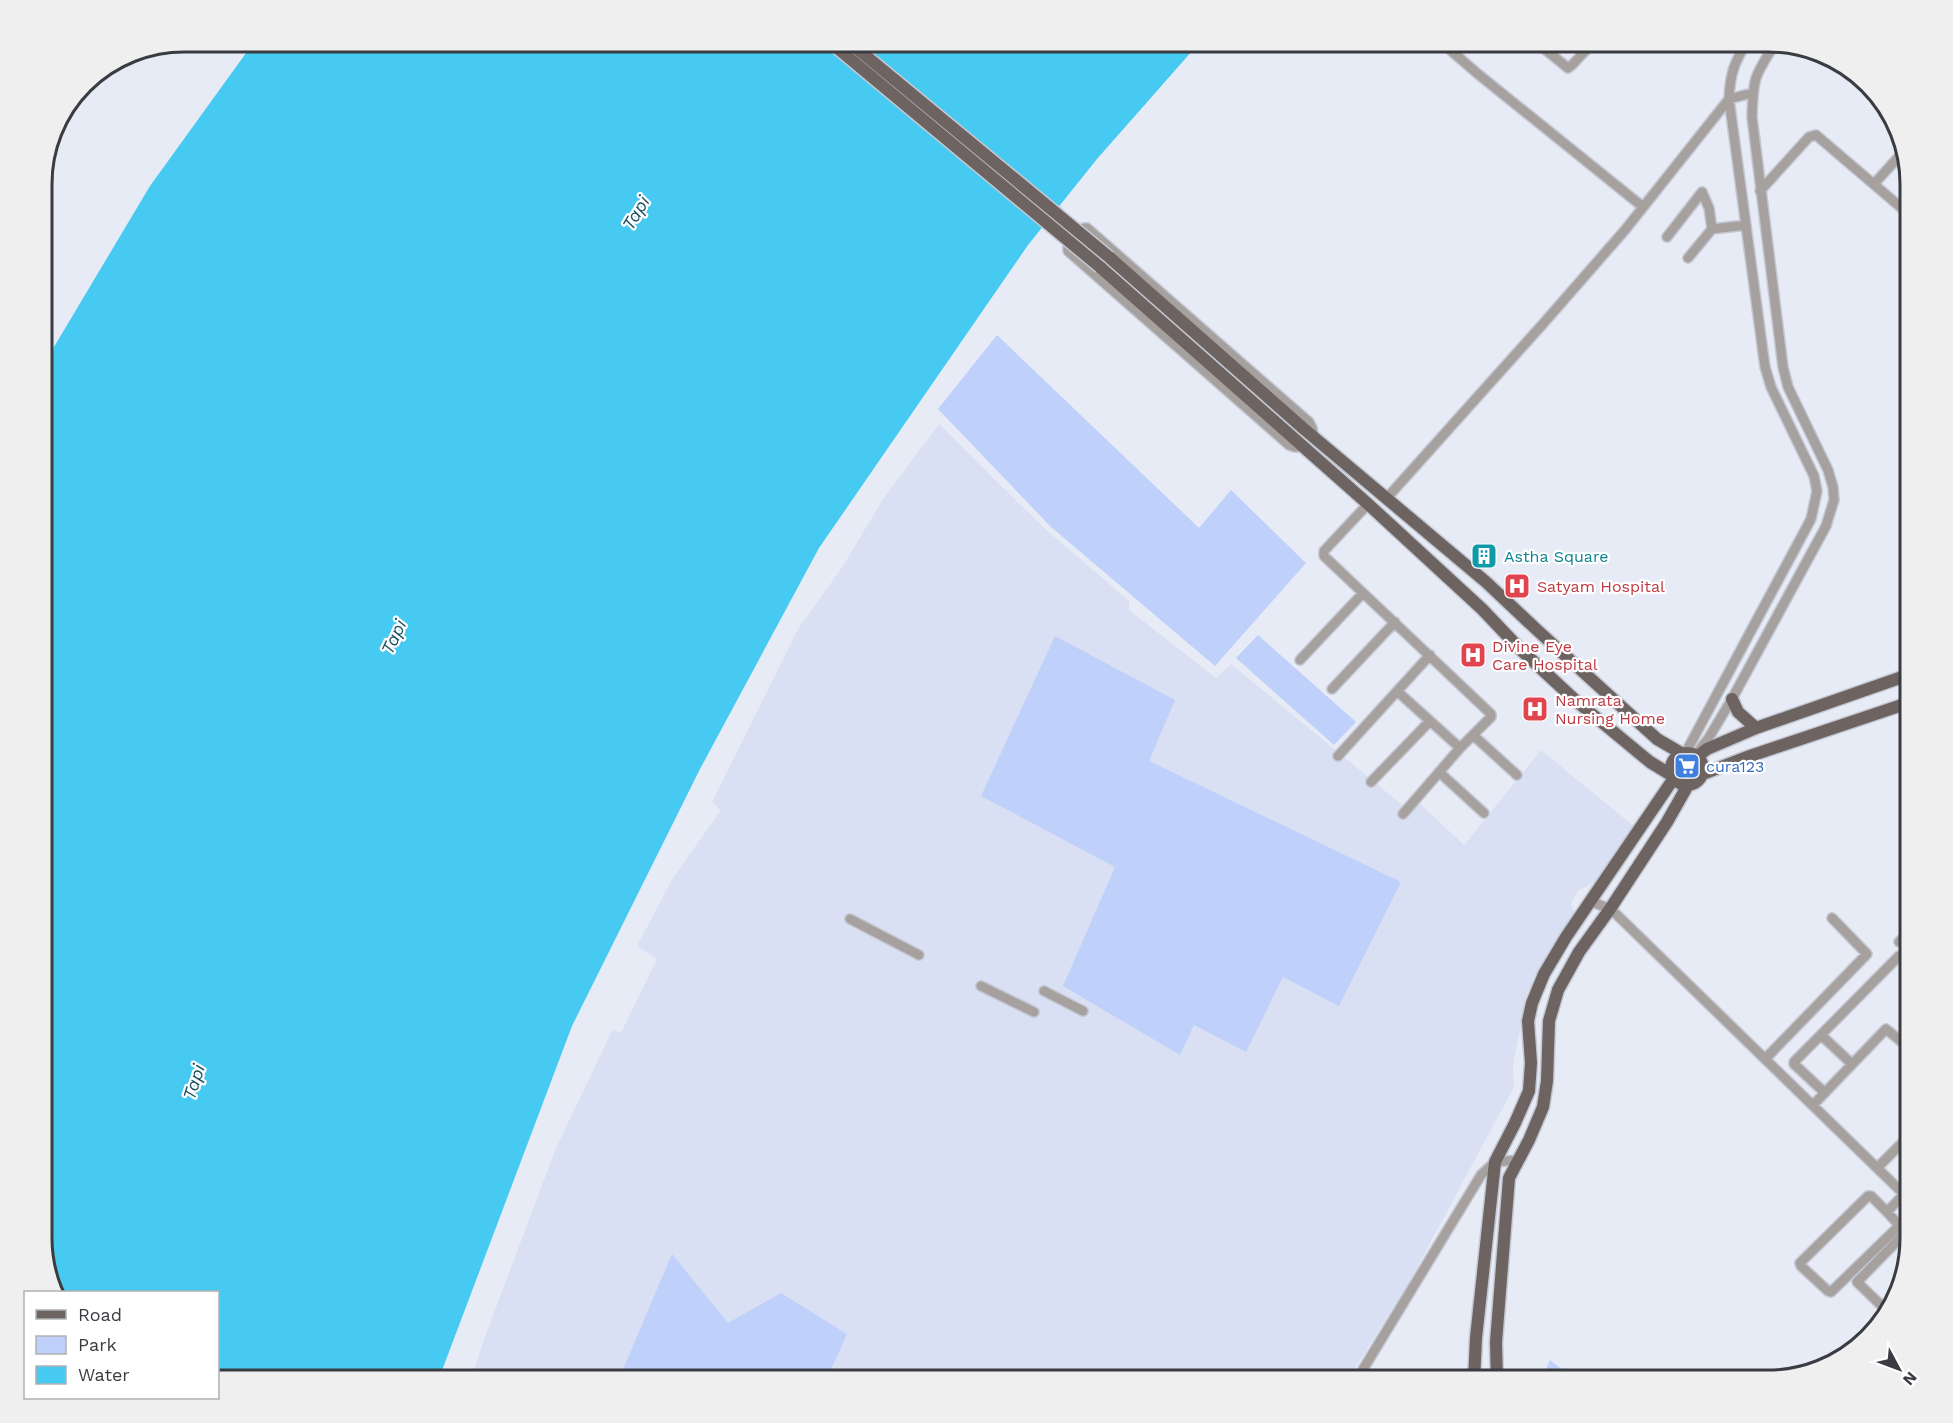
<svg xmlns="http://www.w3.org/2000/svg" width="1953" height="1423" viewBox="0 0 1953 1423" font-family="'Work Sans',sans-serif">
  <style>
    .built { fill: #d9e0f3 }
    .green { fill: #bfd0fa }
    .water { fill: #47caf1 }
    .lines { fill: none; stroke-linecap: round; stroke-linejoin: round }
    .minor-casing { stroke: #c4c8d2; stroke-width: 12 }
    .major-casing { stroke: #c4c8d2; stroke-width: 15 }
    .minor { stroke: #a6a09f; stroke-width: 9 }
    .major { stroke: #6d6361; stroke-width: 12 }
    .major-bridge-casing { stroke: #c4c8d2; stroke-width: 15; stroke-linecap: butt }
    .major-bridge { stroke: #6d6361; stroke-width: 12 }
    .labels { text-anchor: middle; stroke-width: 4.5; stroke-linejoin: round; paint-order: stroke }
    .culture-label { font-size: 16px; fill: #0d838f; stroke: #fff; text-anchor: start }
    .health-label { font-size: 16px; fill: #be3a42; stroke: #fff; text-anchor: start }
    .shop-label { font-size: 16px; fill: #366cbe; stroke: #fff; text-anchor: start }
    .water-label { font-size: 18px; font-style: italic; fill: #194f5f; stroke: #fff }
    .rim { fill: none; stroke: #3a3c41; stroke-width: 3 }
  </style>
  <rect width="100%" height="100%" fill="#e6ebf6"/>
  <!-- built -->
  <path class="built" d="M939 424 1044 528 1129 601V610L1216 678 1231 664 1407 809 1417 801 1464 845 1541 750 1636 828 1599 881 1578 890 1571 904 1575 914 1527 993 1513 1065 1514 1087 1409 1282 1347 1381H471L483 1342 556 1148 613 1029 621 1033 657 959 637 946 673 878 721 810 712 802 798 629 843 566 883 499Z"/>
  <!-- green -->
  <path class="green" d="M997 335 1199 528 1231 490 1306 563 1215 666 1051 527 938 409Z
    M1258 635 1356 722 1334 745 1236 658Z
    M1055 636 1175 700 1149 761 1401 882 1339 1006 1283 977 1246 1052 1194 1025 1180 1055 1063 986 1115 867 981 796Z
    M672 1254 728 1323 781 1293 847 1334 826 1381H618Z
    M1550 1360 1577 1381H1541Z"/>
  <!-- water -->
  <path class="water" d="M254 42H1200L1097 159 1028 245 819 548 700 769 572 1026 438 1381H218V1292H54L42 1248V367L150 186Z"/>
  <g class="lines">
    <!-- minor casing -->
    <g class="minor-casing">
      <path id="minor" d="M1441 42 1478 74 1643 207
        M1536 42 1568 68 1572 65 1588 48 1584 42
        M1874 184 1903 152
        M1760 191 1809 137 1816 135 1911 216
        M1899 206 1911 192
        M1667 237 1702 192 1709 208 1712 229 1746 225
        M1688 258 1712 229
        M1305 447H1295L1289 445 1068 251V247L1084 228H1087L1309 422 1312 428 1314 437
        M1386 499 1542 325 1625 230 1729 99 1752 93
        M1368 504 1324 551V556L1491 714V717L1460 748 1403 814
        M1300 660 1363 593
        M1332 689 1395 622
        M1397 691 1460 748
        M1901 705 1911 715
        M1473 735 1517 775
        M1686 752 1811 519 1817 491 1814 476 1771 387 1765 367 1729 99C1730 74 1734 63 1747 42
        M1697 753 1708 739 1732 699 1826 526 1834 500 1833 487 1828 470 1788 387 1783 367 1752 117C1753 79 1754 76 1775 44
        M1338 756 1430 655
        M1439 772 1484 813
        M1371 782 1430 721
        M1590 901 1610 909 1616 914 1911 1201
        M850 919 919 955
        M1899 942 1911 930
        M981 986 1034 1012
        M1044 991 1083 1011
        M1821 1035 1852 1064
        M1766 1058 1867 954 1832 918
        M1825 1093 1794 1064V1062L1899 956 1902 955 1911 964
        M1813 1105 1886 1029 1902 1042H1906L1911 1037
        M1877 1168 1911 1134
        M1887 1212 1871 1196H1868L1800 1263 1801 1266 1828 1291 1831 1292 1898 1227V1224L1887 1212 1904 1194
        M1887 1311 1857 1282 1907 1231 1911 1230
        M1356 1381 1481 1175 1495 1162 1518 1160"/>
    </g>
    <!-- major casing -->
    <g class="major-casing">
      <path id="major" d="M1109 257 1304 429 1486 582 1537 630 1657 739 1681 753
        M1100 267 1368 504 1482 609 1520 649 1575 700 1650 762 1673 776
        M1732 699 1738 712 1756 728
        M1671 769a16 16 0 1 1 32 0a16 16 0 1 1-32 0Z
        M1698 756 1707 749 1756 728 1911 674
        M1703 774 1747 757 1911 702
        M1474 1381 1476 1338 1495 1162 1515 1123 1529 1091 1531 1063 1528 1021 1532 1003 1544 974 1566 937 1674 778
        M1497 1381 1496 1342 1509 1178 1529 1140 1543 1107 1547 1081 1549 1021 1558 990 1579 952 1610 909 1667 822 1688 785"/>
    </g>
    <!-- minor -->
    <use href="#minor" class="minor"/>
    <!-- major -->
    <use href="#major" class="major"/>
    <!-- major-bridge casing -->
    <g class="major-bridge-casing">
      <path id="major-bridge" d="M830 42 1100 267
        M849 42 1109 257"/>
    </g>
    <!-- major-bridge -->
    <use href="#major-bridge" class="major-bridge"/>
  </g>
  <!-- icons -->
  <defs>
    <g id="building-square" transform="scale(1.35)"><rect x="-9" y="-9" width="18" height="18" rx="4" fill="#0f9aa8" stroke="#fff"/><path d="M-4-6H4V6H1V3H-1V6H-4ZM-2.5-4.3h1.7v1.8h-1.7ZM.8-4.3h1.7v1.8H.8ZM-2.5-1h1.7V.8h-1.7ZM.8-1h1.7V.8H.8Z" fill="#fff"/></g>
    <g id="hospital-square" transform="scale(1.35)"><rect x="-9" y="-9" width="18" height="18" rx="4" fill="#e0444e" stroke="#fff"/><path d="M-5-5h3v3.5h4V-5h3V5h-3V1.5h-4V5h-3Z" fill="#fff"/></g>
    <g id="supermarket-square" transform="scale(1.35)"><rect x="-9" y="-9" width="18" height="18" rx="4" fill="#3f7fe0" stroke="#fff"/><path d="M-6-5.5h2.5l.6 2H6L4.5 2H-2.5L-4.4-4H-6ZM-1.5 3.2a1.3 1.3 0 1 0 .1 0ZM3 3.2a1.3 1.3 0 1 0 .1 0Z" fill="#fff"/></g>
  </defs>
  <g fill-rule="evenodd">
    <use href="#building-square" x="1484" y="556"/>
    <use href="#hospital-square" x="1517" y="586"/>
    <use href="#hospital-square" x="1473" y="655"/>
    <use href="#hospital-square" x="1535" y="709"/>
    <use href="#supermarket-square" x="1687" y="766"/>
  </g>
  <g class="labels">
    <!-- culture labels -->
    <g class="culture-label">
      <text x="1504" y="562">Astha Square</text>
    </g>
    <!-- health labels -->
    <g class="health-label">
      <text x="1537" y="592">Satyam Hospital</text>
      <text x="1492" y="652">Divine Eye<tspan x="1492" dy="18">Care Hospital</tspan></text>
      <text x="1555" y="706">Namrata<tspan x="1555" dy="18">Nursing Home</tspan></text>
    </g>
    <!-- shop labels -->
    <g class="shop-label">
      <text x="1706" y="772">cura123</text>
    </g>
    <!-- water labels -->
    <g class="water-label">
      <text transform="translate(636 213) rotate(-59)" y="6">Tapi</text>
      <text transform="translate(394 637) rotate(-65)" y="6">Tapi</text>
      <text transform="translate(194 1082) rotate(-72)" y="6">Tapi</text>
    </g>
  </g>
  <!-- crop -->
  <path d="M0 0H1953V1423H0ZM184 52H1768A132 132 0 0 1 1900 184V1238A132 132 0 0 1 1768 1370H184A132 132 0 0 1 52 1238V184A132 132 0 0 1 184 52Z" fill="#efeff0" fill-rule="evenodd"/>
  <path class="rim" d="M184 52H1768A132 132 0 0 1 1900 184V1238A132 132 0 0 1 1768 1370H184A132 132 0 0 1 52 1238V184A132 132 0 0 1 184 52Z"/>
  <!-- legend -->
  <rect x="24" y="1291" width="195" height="108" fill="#ffffff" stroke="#b0b1b3" stroke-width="1.5"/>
  <rect x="36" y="1310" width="30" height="9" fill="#6d6361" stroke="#b0b1b3" stroke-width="1.5"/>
  <text x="78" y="1321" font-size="18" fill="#3a3c41">Road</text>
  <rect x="36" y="1336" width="30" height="18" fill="#bfd0fa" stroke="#b0b1b3" stroke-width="1.5"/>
  <text x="78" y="1351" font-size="18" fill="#3a3c41">Park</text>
  <rect x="36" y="1366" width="30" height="18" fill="#47caf1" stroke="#b0b1b3" stroke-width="1.5"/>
  <text x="78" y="1381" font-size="18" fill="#3a3c41">Water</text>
  <!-- north arrow -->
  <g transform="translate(1899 1369) rotate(131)" stroke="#ffffff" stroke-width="4.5" paint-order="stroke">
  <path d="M0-4.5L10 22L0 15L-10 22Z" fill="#3a3c41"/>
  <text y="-9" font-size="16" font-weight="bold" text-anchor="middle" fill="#3a3c41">N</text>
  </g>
</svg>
